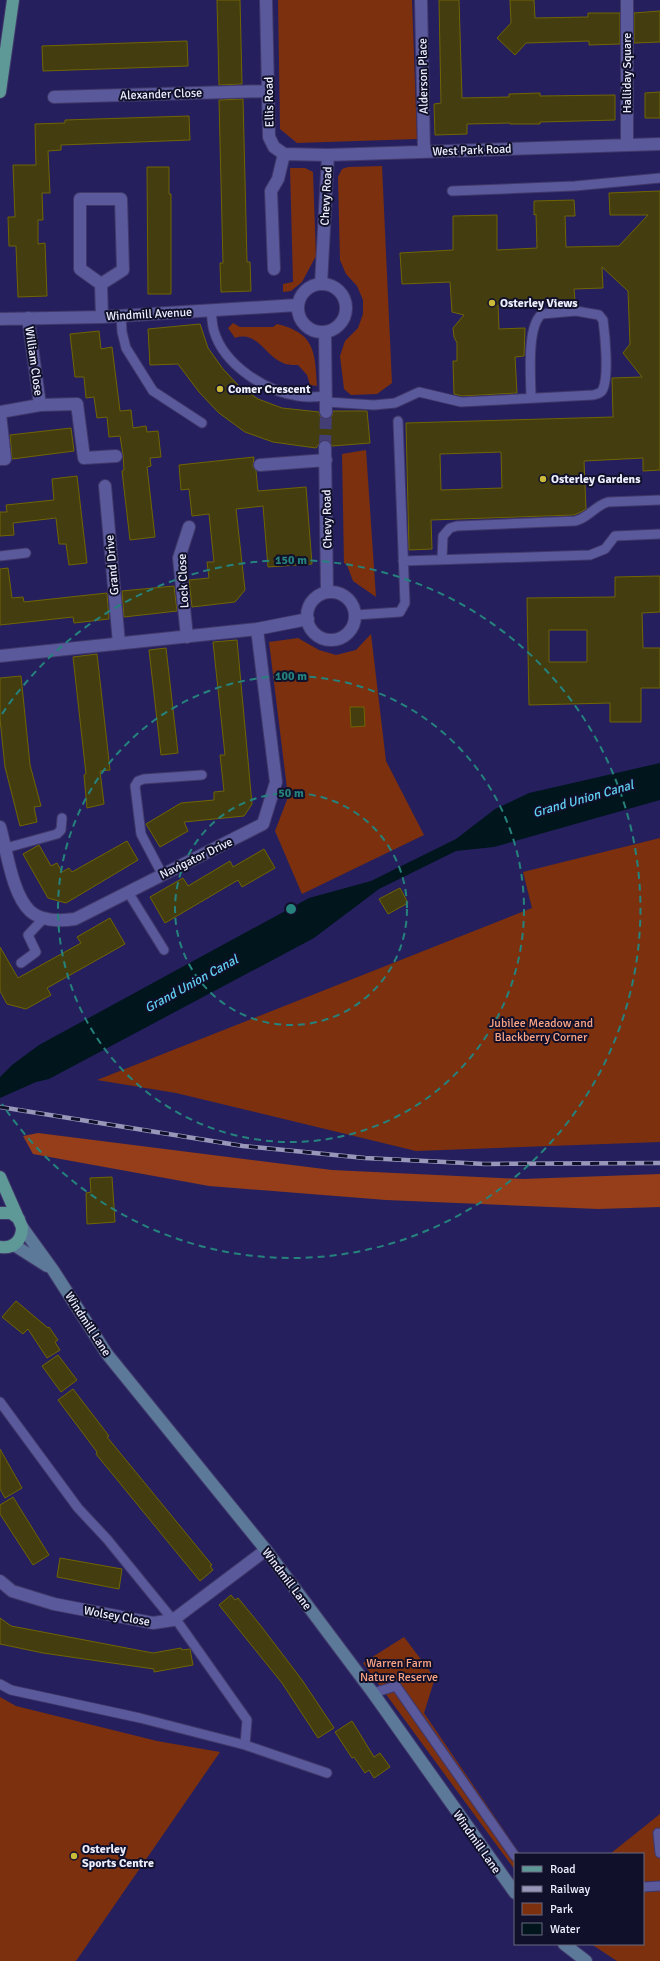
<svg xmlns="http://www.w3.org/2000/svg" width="660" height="1961" viewBox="0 0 660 1961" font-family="Signika,sans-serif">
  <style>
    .green { fill: #7c300e }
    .forest { fill: #953e19 }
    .water { fill: #01151c }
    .building { fill: #433d10; stroke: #716502; fill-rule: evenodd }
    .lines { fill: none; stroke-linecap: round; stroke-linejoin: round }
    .street-tunnel { stroke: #433f75; stroke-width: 12; stroke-dasharray: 12 6; stroke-linecap: butt }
    .lane-casing { stroke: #41386a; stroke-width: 11 }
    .street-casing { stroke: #41386a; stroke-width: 14 }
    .secondary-casing { stroke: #41386a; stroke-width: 14 }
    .primary-casing { stroke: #41386a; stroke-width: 14 }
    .lane { stroke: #59599b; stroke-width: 9 }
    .street { stroke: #59599b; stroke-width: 12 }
    .secondary { stroke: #5c799a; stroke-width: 12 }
    .primary { stroke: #5e9998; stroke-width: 12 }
    .rail-casing { stroke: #9897b9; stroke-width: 4.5 }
    .rail { stroke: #11102b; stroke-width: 3; stroke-dasharray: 9; stroke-linecap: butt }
    .ring { fill: none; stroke: #25827c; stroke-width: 2; stroke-dasharray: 7 5 }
    .poi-dot { fill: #cbba39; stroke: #11102b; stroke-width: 1.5 }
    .labels { text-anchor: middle; stroke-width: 4; stroke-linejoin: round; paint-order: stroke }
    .street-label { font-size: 12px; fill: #edeffe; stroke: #11102b }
    .poi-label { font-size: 12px; font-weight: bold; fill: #edeffe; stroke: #11102b; text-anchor: start }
    .park-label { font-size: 12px; fill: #fca584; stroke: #11102b }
    .water-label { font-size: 13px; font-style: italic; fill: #61d1f4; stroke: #11102b }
    .centre { fill: #25827c; stroke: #11102b; stroke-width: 2 }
    .ring-label { font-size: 12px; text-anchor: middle; font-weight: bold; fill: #25827c; stroke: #11102b; stroke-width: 4; stroke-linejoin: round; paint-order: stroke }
  </style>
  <rect width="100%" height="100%" fill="#25205d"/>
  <!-- green -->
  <path class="green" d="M278 0H412L417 139 297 143 280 129Z
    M382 166 392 383 377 394 351 395 344 389 340 356 345 341 358 328 363 314V300L357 286 346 274 340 260 338 177 342 169 348 167Z
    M290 168H305L313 172 316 256 302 282 291 291 283 292V284L293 282Z
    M233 323 240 327H273L277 324C315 333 315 352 317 386L310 385 307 375 298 365C294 365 287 365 283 363 265 356 257 330 235 338L228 328Z
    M366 450 376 597 353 581 347 565 344 563 342 454Z
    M371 634 386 761 424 835 302 894 275 831 288 797 269 642 298 638 319 650 336 655 356 650Z
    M660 838V1142L416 1151 176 1093 97 1080 532 908 523 872Z
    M404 1637 435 1678 424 1713 520 1854H515V1870L363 1663Z
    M0 1697 16 1706 157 1741 220 1752 76 1961H0Z
    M660 1814V1961H617L591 1944H643V1854H610Z"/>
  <!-- forest -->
  <path class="forest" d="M38 1133 332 1170 523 1179 660 1174V1207L598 1209 386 1200 209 1186 33 1154 23 1136Z"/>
  <!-- water -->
  <path class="water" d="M660 763V800L494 847 456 851 379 889 314 938 49 1079 36 1082 0 1098V1077L12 1065 39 1045 309 898 371 881 456 839 495 809 529 793Z"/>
  <!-- building -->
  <path class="building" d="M217 0H240L242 84 219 85Z
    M439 0H459L462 98 509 97V94L540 93V96L615 95V120L540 122V124H510V123L467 124V134L435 135 434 104 441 103Z
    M510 0H534L535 18 588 17V13H620V44L589 45V41L526 43 515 55 497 38 511 23Z
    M660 11V42L634 43V13Z
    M187 41 188 66 43 71 42 46Z
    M660 92V118H645V93Z
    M243 99 247 262H250L251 291 221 292 220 263H223L219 100Z
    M189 116 190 140 61 145V150L48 151 50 193H42L43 220H38V244L45 243 47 296 18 297 16 246H9L8 217H15L13 165H36L35 124 65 123V120Z
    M147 167H169V194H171V294H148Z
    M660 191V470L643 471V458L584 461 586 509 581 512 574 515 431 520 432 549 409 550 406 423 613 417 612 378 642 377 623 353 630 344 628 291 602 267 603 288 574 289 575 301 532 302V305H498L499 329 525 328 524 356 515 357 517 393 462 396 454 394 453 361H457V343L454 337 453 328 464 315 452 312 450 282 402 284 400 253 453 250V216L497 215V250L537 248 536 214 534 215V201L574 200 575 216H565L566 247 619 246 648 215H610L609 193ZM501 452 502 488 441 490 440 454Z
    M200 324 208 348 223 369 239 386 258 399 282 408 319 412 320 416 326 419 332 416 333 411H367L370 443 332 446 329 441 325 440 321 441 316 448 273 442 245 432 219 413 199 392 178 364 150 365 148 329Z
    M99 331 101 349 112 347 120 411 131 410 133 428 146 426 147 432 158 431 161 457 150 458 151 466 147 467 155 537 130 540 122 471 124 470 123 455 120 436 109 437 107 417 97 418 94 397 86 398 84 377H75L70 334Z
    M71 428 74 451 12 459 10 435Z
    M254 457 253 466 256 471 258 491 306 487 312 564 268 567 263 506 236 509 245 590 235 602 192 607 189 580 209 578 207 562H214L209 514 192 516 189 489 181 490 179 465Z
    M77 476 87 563 69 565 66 544H59L56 518 13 523 14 535 0 536V512H7L6 505 54 500 52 479Z
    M8 568 12 598 23 597 24 602 107 593 109 619 74 623 73 617 0 625V569Z
    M660 576V612L642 613 643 648H660V688H641V722H610V703L529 705 527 598 615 597V577ZM549 630H587V662H549Z
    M174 586 177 611 124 617 122 591Z
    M237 640 252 804 244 816 184 822 188 831 160 847 146 824 181 803 214 800V792L224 791 220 755H225L213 642Z
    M166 648 178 753 161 755 149 650Z
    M97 654 110 770 100 771 104 804 87 808 84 775 86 774 73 657Z
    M21 676 30 765 41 806 34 807 37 822 20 826 5 767 0 719V678Z
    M350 707H364L365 726 351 727Z
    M127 841 138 860 66 903 48 898 23 854 39 845 51 866 57 863 62 872 69 868 72 872Z
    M264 849 275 868 242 887 238 880 165 923 150 897 183 878 188 886 230 861 233 867Z
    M400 888 408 903 388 914 379 899Z
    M110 918 125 944 47 988 51 995 26 1009 7 1004 0 991V947L18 978 81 943 77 937Z
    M112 1177 115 1222 87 1224 86 1193 91 1192 90 1178Z
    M16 1301 48 1328 49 1327 58 1340 55 1342 60 1350 47 1358 28 1329 23 1334 2 1317Z
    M58 1355 77 1380 61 1392 42 1366Z
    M73 1389 109 1436 107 1437 212 1565 210 1566 213 1570 200 1581 96 1454 97 1452 58 1400Z
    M0 1449 22 1488 5 1498 0 1489Z
    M13 1497 49 1555 33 1565 0 1514V1505Z
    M60 1558 122 1569 119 1589 57 1577Z
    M231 1595 235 1600 238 1598 261 1626 302 1680 334 1728 318 1738 282 1683 219 1605Z
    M0 1618 11 1626 153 1653 181 1648 182 1650 190 1649 193 1665 154 1672V1669L43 1653 0 1644Z
    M352 1721 374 1757 380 1753 390 1767 374 1778 369 1770 365 1773 354 1757 352 1758 335 1732Z"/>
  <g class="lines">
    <!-- street-tunnel -->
    <path class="street-tunnel" d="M325 447 326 412"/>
    <!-- lane casing -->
    <g class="lane-casing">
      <path id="lane" d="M452 191 575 186 660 178
        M211 310C212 317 212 325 214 331 224 365 265 391 298 396 307 398 316 397 325 396
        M121 316 122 332 126 348 153 391 202 423
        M326 402 374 405 395 403 419 392 461 402 593 395C597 394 601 394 603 389 609 375 605 335 603 320L599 315 576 311 542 314C526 326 531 379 531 398
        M0 556 26 553
        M442 559 443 536 450 528 457 526 575 521C589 518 594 506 608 502L660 500
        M403 561 590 555 605 549 615 536 660 534
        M355 615 400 612 405 603 398 421
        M6 848 57 834 61 830 62 818
        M162 874 141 834 135 786 138 781 144 779 202 775
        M128 892 164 950
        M21 963 36 952 28 935 44 918
        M0 1402 78 1508 107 1539 173 1620
        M0 1684 11 1690 140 1718 245 1745 247 1720 175 1618
        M373 1693 396 1686 515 1856
        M245 1745 327 1773
        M658 1833 660 1853
        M643 1887 660 1886"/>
    </g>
    <!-- street casing -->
    <g class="street-casing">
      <path id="street" d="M266 0 269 137 274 147 284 154 278 179 271 191 274 269
        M421 0 424 152
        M627 0V145
        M54 97 268 91
        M284 154 328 155 660 144
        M298 308a24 24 0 1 1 48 0a24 24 0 1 1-48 0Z
        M101 284 123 270 121 199H80V269L101 284 102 317
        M321 284 328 155
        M28 318 40 405 77 404 84 458 116 456
        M0 319 102 317 297 305
        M325 333 326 412
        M0 412 40 405
        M0 414 5 459H0
        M325 447 327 592
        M260 465 326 460
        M105 486 119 643
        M307 616a24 24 0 1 1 48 0a24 24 0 1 1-48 0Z
        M187 637 179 558 189 527
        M0 656 257 629 308 619
        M0 827C7 851 12 894 30 911 42 922 61 921 75 919L263 824 276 782 257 629
        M0 1581 12 1591 54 1604 153 1623 173 1620 266 1550"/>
    </g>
    <!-- secondary casing -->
    <g class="secondary-casing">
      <path id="secondary" d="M22 1227 53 1270 107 1354 266 1550 373 1693 515 1893
        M14 1245 47 1266
        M564 1944 586 1961"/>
    </g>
    <!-- primary casing -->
    <g class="primary-casing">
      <path id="primary" d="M0 92 13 0
        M0 1177 22 1227C22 1240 14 1249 0 1247
        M0 1213H11L19 1219"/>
    </g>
    <!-- lane -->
    <use href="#lane" class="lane"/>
    <!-- street -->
    <use href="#street" class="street"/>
    <!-- secondary -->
    <use href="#secondary" class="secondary"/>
    <!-- primary -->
    <use href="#primary" class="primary"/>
    <!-- rail casing -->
    <g class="rail-casing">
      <path id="rail" d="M0 1107 243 1146 365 1158 485 1164 660 1163"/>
    </g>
    <!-- rail -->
    <use href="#rail" class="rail"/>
  </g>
  <!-- distance rings -->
  <g class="ring">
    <circle cx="291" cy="909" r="116"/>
    <circle cx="291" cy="909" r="233"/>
    <path d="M2 714A349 349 0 1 1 2 1104"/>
  </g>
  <!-- markers -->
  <g class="poi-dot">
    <circle cx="492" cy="303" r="4"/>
    <circle cx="220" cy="389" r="4"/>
    <circle cx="543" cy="479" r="4"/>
    <circle cx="74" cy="1856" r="4"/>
  </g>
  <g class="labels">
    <!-- street labels -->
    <g class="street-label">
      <text transform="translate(627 73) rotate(-90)" y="4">Halliday Square</text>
      <text transform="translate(423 76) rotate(-91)" y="4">Alderson Place</text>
      <text transform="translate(161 94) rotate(-2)" y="4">Alexander Close</text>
      <text transform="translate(269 102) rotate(-91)" y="4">Ellis Road</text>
      <text transform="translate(472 150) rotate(-2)" y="4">West Park Road</text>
      <text transform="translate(326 196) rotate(-87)" y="4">Chevy Road</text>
      <text transform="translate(149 314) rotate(-3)" y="4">Windmill Avenue</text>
      <text transform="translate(34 361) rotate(82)" y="4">William Close</text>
      <text transform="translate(327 519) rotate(-91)" y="4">Chevy Road</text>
      <text transform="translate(112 565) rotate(-95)" y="4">Grand Drive</text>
      <text transform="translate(183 581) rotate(-93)" y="4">Lock Close</text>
      <text transform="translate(196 858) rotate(-26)" y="4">Navigator Drive</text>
      <text transform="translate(88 1324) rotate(57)" y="4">Windmill Lane</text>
      <text transform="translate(287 1579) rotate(53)" y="4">Windmill Lane</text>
      <text transform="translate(117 1616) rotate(10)" y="4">Wolsey Close</text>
      <text transform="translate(477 1842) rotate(55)" y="4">Windmill Lane</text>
    </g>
    <!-- poi labels -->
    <g class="poi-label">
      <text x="500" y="307">Osterley Views</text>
      <text x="228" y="393">Comer Crescent</text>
      <text x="551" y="483">Osterley Gardens</text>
      <text x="82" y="1853">Osterley<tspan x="82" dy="14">Sports Centre</tspan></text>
    </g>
    <!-- park labels -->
    <g class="park-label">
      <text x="541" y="1027">Jubilee Meadow and<tspan x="541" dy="14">Blackberry Corner</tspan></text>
      <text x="399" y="1667">Warren Farm<tspan x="399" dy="14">Nature Reserve</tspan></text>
    </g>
    <!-- water labels -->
    <g class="water-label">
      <text transform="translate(583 798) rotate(-16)" y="5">Grand Union Canal</text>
      <text transform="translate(191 983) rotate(-29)" y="5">Grand Union Canal</text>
    </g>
  </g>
  <circle cx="291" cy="909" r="6" class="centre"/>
  <g class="ring-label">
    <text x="291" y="564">150 m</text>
    <text x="291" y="680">100 m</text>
    <text x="291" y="797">50 m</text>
  </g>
  <!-- legend -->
  <rect x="514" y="1853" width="130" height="92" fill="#11102b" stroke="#69697f"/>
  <rect x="522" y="1866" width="20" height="6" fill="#5e9998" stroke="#69697f"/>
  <text x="550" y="1873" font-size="12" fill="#edeffe">Road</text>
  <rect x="522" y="1886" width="20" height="6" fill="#9897b9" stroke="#69697f"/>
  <text x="550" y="1893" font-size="12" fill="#edeffe">Railway</text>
  <rect x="522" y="1903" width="20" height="12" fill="#7c300e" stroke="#69697f"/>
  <text x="550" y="1913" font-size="12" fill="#edeffe">Park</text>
  <rect x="522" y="1923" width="20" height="12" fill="#01151c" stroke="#69697f"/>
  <text x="550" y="1933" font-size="12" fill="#edeffe">Water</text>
</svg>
